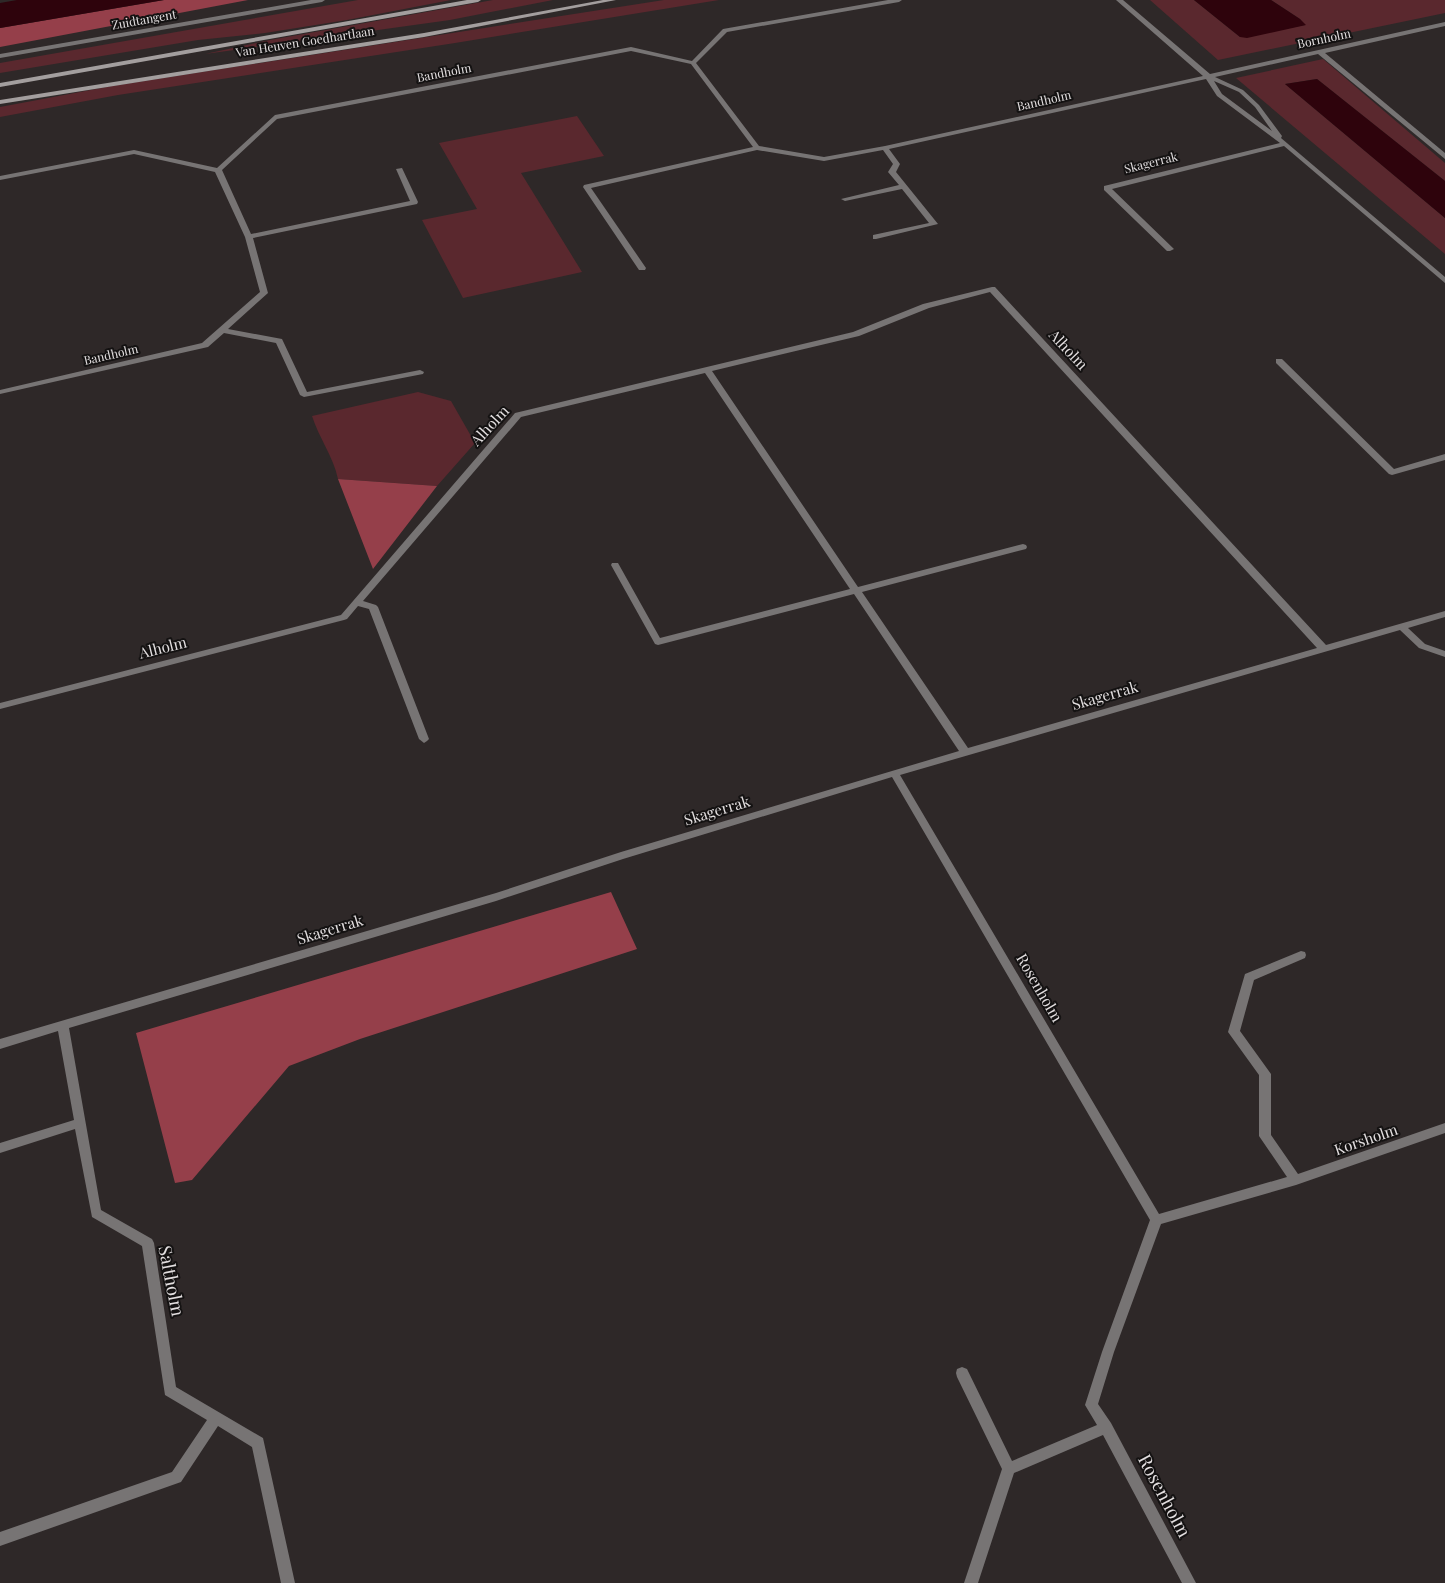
<svg xmlns="http://www.w3.org/2000/svg" width="1445" height="1583" viewBox="0 0 1445 1583" font-family="'Playfair Display',serif">
  <style>
    .green { fill: #5a282e }
    .forest { fill: #953f4a }
    .water { fill: #2e030c }
    .lines { fill: none; stroke-linecap: round; stroke-linejoin: round }
    .lane { fill: #777474; fill-rule: evenodd }
    .street { fill: #777474; fill-rule: evenodd }
    .secondary { fill: #a39e9e; fill-rule: evenodd }
    .labels { text-anchor: middle; stroke-width: 4; stroke-linejoin: round; paint-order: stroke }
    .far-street-label { font-size: 12px; fill: #e3dfe0; stroke: #141212 }
    .street-label { font-size: 15px; fill: #e3dfe0; stroke: #141212 }
    .near-street-label { font-size: 18px; fill: #e3dfe0; stroke: #141212 }
  </style>
  <rect width="100%" height="100%" fill="#2e2828"/>
  <!-- green -->
  <path class="green" d="M358 0H451L347 20 265 33 198 40 0 73V63Z
    M493 0H553L450 20 205 54 270 40Z
    M664 0H719L455 43 118 95 0 117V107L112 86Z
    M1150 0H1194L1240 37 1305 25 1300 19 1271 0H1445V13L1218 60Z
    M1323 59 1445 163V181L1317 79 1285 84 1445 218V254L1236 78Z
    M577 116 604 156 521 173 582 272 463 298 422 220 477 209 439 143Z
    M418 392 451 401 475 443 437 486 338 479C333 456 319 438 312 416Z"/>
  <!-- forest -->
  <path class="forest" d="M164 0H248L0 47V28Z
    M338 479 437 486 373 569Z
    M611 892 637 949 360 1039 289 1066 192 1180 175 1183 136 1033Z"/>
  <!-- water -->
  <path class="water" d="M17 0H164L0 28V3Z
    M1194 0H1271L1300 19 1306 25 1247 38 1240 37Z
    M1317 79 1445 181V218L1285 84Z"/>
  <g class="lines">
    <!-- lane -->
    <path class="lane" d="M311 0H325L322 2 0 58V54Z"/>
    <!-- street -->
    <path class="street" d="M888 0H902L899 2 727 32 696 63 759 146 824 157 885 146 1203 76 1116 0H1123L1210 74 1445 22V26L1325 53 1445 153V159L1318 54 1215 77 1243 90 1259 105 1282 136 1281 138 1445 277V283L1284 146 1112 189 1174 249 1170 251H1167L1104 190V186L1280 143 1217 96 1206 79 889 149 900 164 896 172 938 224 876 239H873V235L929 223 902 189 845 201 841 199 899 185 888 172 893 164 883 150 824 161 757 150 591 188 646 268 645 270H639L583 187 584 185 753 147 691 64 631 51 277 119 222 170 251 234 410 201 396 169 402 168 418 202 417 204 253 238 268 293 228 329 282 339 307 392 420 370 424 372 423 374 304 397 300 395 276 343 224 333 208 347 0 394V390L202 343 260 292 245 237 215 172 134 154 0 180V176L134 150 217 168 275 115 631 47 692 61 723 29ZM1214 81 1239 92 1255 107 1272 131 1222 94Z
      M992 287H995L1326 645 1445 611V617L1408 628 1425 644 1445 651V657L1419 648 1400 630 900 775 1159 1214 1287 1177 1259 1136V1075L1228 1032 1245 974 1301 951 1305 952 1306 955 1305 958 1254 980 1240 1031 1271 1074V1135L1298 1174 1445 1123V1133L1296 1185 1161 1224 1114 1352 1098 1404 1111 1423 1196 1583H1182L1103 1435 1014 1473 978 1583H964L1002 1469 957 1377 956 1373 957 1369 962 1367 967 1369 1012 1461 1097 1425 1085 1405 1102 1352 1150 1220 892 777 623 859 496 901 69 1028 101 1210 152 1239 154 1243 176 1387 263 1438 295 1583H281L252 1447 218 1426 181 1482 0 1546V1532L172 1472 207 1420 165 1395 142 1246 92 1217 75 1129 0 1153V1143L74 1120 58 1031 0 1049V1039L496 893 621 852 959 751 854 594 658 645 655 644 611 565 612 563H618L660 638 850 589 705 373 521 417 363 601 376 605 378 607 429 739 427 741 424 743 419 739 369 609 358 606 347 619 344 620 0 709V703L341 615 515 413 853 332 923 304ZM990 292 1317 648 968 748 862 592 1026 549 1027 547 1026 545 1023 544 858 587 712 371 859 336 929 308Z
      M1276 359H1282L1394 469 1445 454V460L1392 475 1389 474 1276 363Z"/>
    <!-- secondary -->
    <path class="secondary" d="M467 0H481L478 2 0 87V83Z
      M603 0H616L424 37 0 104V100L424 33Z"/>
  </g>
  <g class="labels">
    <!-- far-street labels -->
    <g class="far-street-label">
      <text transform="translate(144 20) rotate(-10)" y="4">Zuidtangent</text>
      <text transform="translate(1324 39) rotate(-12)" y="4">Bornholm</text>
      <text transform="translate(305 42) rotate(-9)" y="4">Van Heuven Goedhartlaan</text>
      <text transform="translate(444 73) rotate(-11)" y="4">Bandholm</text>
      <text transform="translate(1044 101) rotate(-13)" y="4">Bandholm</text>
      <text transform="translate(1151 163) rotate(-14)" y="4">Skagerrak</text>
      <text transform="translate(111 355) rotate(-13)" y="4">Bandholm</text>
    </g>
    <!-- street labels -->
    <g class="street-label">
      <text transform="translate(1068 350) rotate(47)" y="5">Alholm</text>
      <text transform="translate(490 426) rotate(-47)" y="5">Alholm</text>
      <text transform="translate(163 648) rotate(-14)" y="5">Alholm</text>
      <text transform="translate(1105 696) rotate(-16)" y="5">Skagerrak</text>
      <text transform="translate(717 811) rotate(-17)" y="5">Skagerrak</text>
      <text transform="translate(330 930) rotate(-17)" y="5">Skagerrak</text>
      <text transform="translate(1039 988) rotate(60)" y="5">Rosenholm</text>
      <text transform="translate(1366 1140) rotate(-19)" y="5">Korsholm</text>
    </g>
    <!-- near-street labels -->
    <g class="near-street-label">
      <text transform="translate(171 1281) rotate(79)" y="6">Saltholm</text>
      <text transform="translate(1164 1496) rotate(62)" y="6">Rosenholm</text>
    </g>
  </g>
</svg>
